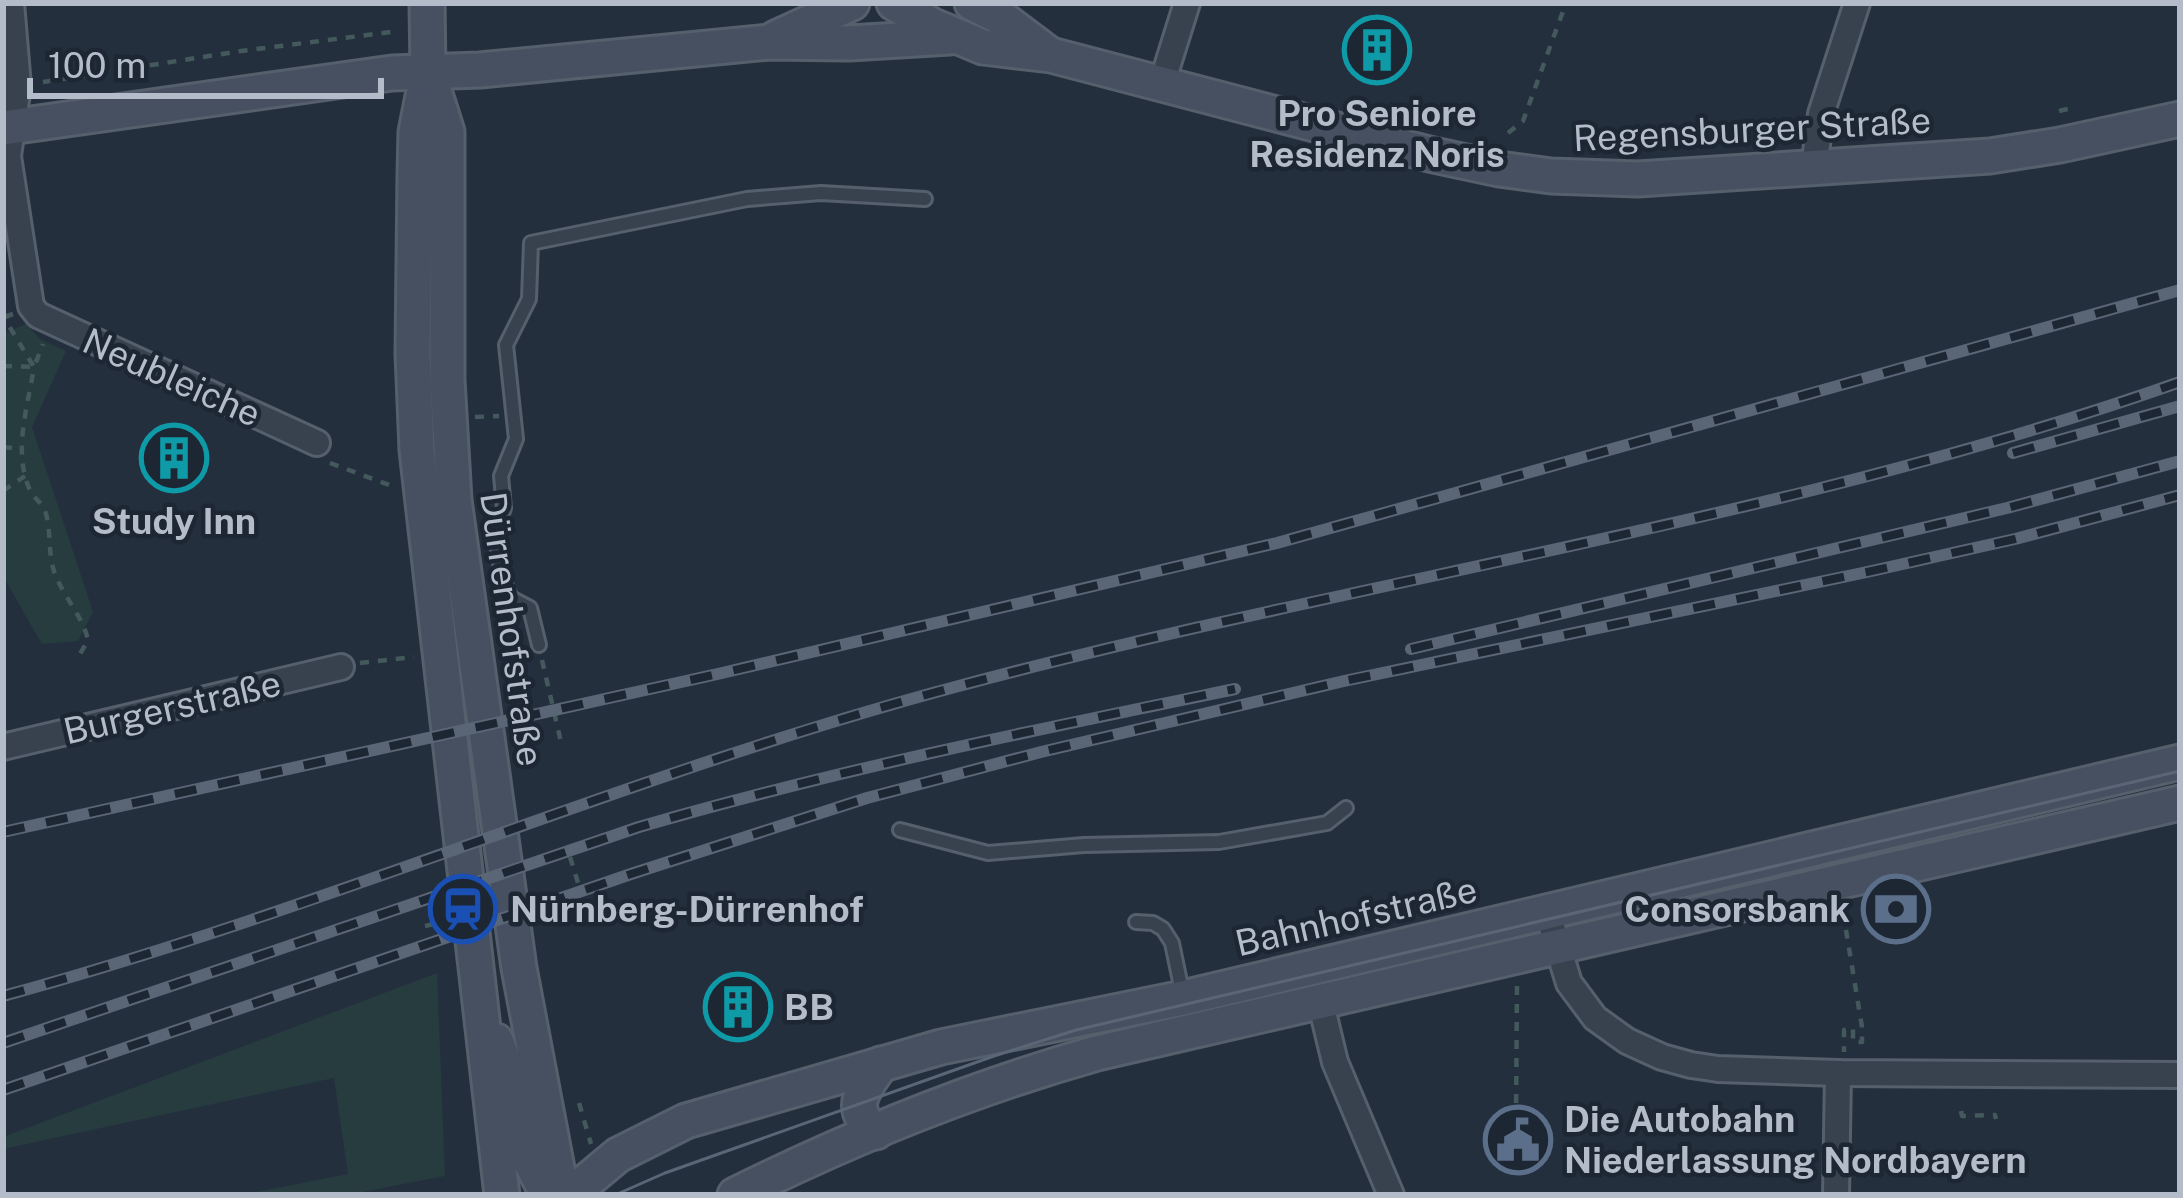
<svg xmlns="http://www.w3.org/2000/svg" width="2183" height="1198" font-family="'Public Sans',sans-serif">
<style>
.green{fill:#263c3f}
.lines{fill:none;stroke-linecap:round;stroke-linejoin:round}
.lane-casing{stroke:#565f6c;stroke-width:18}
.street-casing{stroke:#565f6c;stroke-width:30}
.secondary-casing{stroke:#565f6c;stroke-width:39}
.path{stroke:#44595c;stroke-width:4.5;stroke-dasharray:9 9;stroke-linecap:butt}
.lane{stroke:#38414e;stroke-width:12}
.street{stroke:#38414e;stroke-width:24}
.secondary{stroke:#465061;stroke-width:33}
.tram{stroke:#5a6575;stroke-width:3}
.rail-casing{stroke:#5a6575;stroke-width:12}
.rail{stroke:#1d2633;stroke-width:8;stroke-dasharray:22;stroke-linecap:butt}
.labels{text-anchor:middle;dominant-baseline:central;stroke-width:9;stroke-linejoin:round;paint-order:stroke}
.poi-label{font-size:36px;font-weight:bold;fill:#b4bcc9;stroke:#1d2633;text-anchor:start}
.street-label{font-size:36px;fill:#b4bcc9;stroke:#1d2633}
</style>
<rect width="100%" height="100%" fill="#242f3e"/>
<g class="green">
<path d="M26,324L40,339L66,351L32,427L93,612L78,641L42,644L3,576V334Z"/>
<path d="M437,973L445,1176L347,1195H242L348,1174L334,1078L3,1149V1137Z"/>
</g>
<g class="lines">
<defs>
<g id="lane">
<path d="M539,645L530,608L511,598L503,580L495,533L504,508L501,476L516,439L506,345L529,299L531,243L747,199L821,193L925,199"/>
<path d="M900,830L988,853L1084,845L1219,842L1327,823L1346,808"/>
<path d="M1136,922L1153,923L1163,929L1172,943L1183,996"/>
</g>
<g id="street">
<path d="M11,3L18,86L8,156L31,306L38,315L317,443"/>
<path d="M1162,83L1187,3"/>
<path d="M1814,168L1821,114L1857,3"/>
<path d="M3,747L341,667"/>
<path d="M1547,911L1569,983L1595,1018L1627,1041L1662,1057L1691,1065L1718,1069L1838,1073L2180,1075"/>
<path d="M1320,1000L1335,1062L1391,1195"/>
<path d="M1836,1195L1838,1073"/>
</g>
<g id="secondary">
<path d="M427,3L428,71L416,132L415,174L413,354L417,450L502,1195"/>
<path d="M894,3L933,26L983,47L1051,55L1429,154L1499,169L1551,176L1638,179L1990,156L2060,145L2180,119"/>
<path d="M972,3L1000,17L1049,54"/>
<path d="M776,38L852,3"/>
<path d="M428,72L447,132V380L454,500L519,968L562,1195"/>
<path d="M3,128L392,73L480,70L769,42L849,43L950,37"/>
<path d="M496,1041L513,1084L527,1155L548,1195"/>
<path d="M876,1132C845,1108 864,1089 881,1064"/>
<path d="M570,1195L618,1155L686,1121L941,1047L1183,998L2180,762"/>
<path d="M735,1195C850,1138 973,1088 1097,1053L2180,803"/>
</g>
</defs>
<use href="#lane" class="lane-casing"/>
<use href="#street" class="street-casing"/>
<use href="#secondary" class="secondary-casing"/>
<g class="path">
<path d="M43,82L241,51L399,31"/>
<path d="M2059,111L2068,109"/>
<path d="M1508,133L1523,121L1566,3"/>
<path d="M13,314L7,316L9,326L34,367C28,406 13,450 29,488C34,501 44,501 47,518C51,537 48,555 55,574C64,597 83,617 88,640L80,654"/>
<path d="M3,366L34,367L43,344"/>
<path d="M475,417L499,416"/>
<path d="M3,447L21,449"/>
<path d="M330,463L392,486"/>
<path d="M3,491L25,476"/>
<path d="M542,660L561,742"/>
<path d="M360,663L414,657"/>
<path d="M570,857L579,886"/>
<path d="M1843,912L1862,1027V1042H1853V1028L1844,1030V1052"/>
<path d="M425,926L434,924L439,917"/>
<path d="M579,1103L591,1144"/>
<path d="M1961,1111L1962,1116L1995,1115L1996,1119"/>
<path d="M1516,1121L1517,983"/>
</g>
<use href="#lane" class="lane"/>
<use href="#street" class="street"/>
<use href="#secondary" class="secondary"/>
<path class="tram" d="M615,1195L665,1173L994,1056L1076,1030L2180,771"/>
<defs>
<g id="rail">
<path d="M2013,453L2180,406"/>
<path d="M1411,649L2007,508L2180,461"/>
<path d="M3,832L722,673L1277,543L2180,290"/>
<path d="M3,996C325,909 632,773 955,687C1361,578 1782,522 2180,382"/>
<path d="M3,1043L639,827C835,770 1035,730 1235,689"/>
<path d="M3,1090L631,874L867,798L1041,752L1344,681L1867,572L2015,539L2180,495"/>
</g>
</defs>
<use href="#rail" class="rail-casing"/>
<use href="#rail" class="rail"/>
</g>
<defs>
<symbol id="building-ring" viewBox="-11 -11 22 22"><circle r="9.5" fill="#1d2633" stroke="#0f9aa8" stroke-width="1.5"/><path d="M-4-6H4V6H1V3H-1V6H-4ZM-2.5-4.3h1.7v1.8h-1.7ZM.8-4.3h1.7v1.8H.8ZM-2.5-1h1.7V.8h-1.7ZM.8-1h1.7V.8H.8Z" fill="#0f9aa8"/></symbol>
<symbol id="station-ring" viewBox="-11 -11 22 22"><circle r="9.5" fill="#1d2633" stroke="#1a4fb4" stroke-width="1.5"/><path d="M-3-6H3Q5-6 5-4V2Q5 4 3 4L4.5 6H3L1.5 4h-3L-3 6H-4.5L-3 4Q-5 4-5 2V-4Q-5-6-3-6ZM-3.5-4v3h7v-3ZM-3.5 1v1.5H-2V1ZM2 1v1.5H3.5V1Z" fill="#1a4fb4"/></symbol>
<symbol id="bank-ring" viewBox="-11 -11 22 22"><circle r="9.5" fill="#1d2633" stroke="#5c6f8a" stroke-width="1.5"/><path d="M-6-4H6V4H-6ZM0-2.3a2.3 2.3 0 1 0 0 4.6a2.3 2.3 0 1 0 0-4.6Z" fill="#5c6f8a"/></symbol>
<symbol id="civic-ring" viewBox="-11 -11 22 22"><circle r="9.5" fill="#1d2633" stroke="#5c6f8a" stroke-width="1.5"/><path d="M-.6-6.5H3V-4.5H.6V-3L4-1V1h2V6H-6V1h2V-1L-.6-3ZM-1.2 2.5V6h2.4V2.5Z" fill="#5c6f8a"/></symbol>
</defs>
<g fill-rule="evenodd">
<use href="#building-ring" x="1339" y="12" width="76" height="76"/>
<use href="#building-ring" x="136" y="420" width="76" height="76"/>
<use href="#station-ring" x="425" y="871" width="76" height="76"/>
<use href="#bank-ring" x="1858" y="871" width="76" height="76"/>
<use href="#building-ring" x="700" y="969" width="76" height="76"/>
<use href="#civic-ring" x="1480" y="1102" width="76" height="76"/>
</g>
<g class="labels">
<g class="poi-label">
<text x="1377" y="113" text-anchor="middle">Pro Seniore<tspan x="1377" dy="41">Residenz Noris</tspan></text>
<text x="174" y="521" text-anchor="middle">Study Inn</text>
<text x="510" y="909">Nürnberg-Dürrenhof</text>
<text x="1850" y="909" text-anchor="end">Consorsbank</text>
<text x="784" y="1007">BB</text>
<text x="1564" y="1119">Die Autobahn<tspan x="1564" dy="41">Niederlassung Nordbayern</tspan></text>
</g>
<g class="street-label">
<text transform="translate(1752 129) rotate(-3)">Regensburger Straße</text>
<text transform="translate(172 377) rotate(24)">Neubleiche</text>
<text transform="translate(512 629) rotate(82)">Dürrenhofstraße</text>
<text transform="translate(172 707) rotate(-13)">Burgerstraße</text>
<text transform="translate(1356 916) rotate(-13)">Bahnhofstraße</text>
</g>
</g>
<rect width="2183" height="1198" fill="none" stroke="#b4bcc9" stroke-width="12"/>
<path d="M30 78v18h351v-18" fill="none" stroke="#b4bcc9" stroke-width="6"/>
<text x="48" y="78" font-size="36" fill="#b4bcc9" stroke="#1d2633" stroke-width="9" paint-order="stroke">100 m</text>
</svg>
